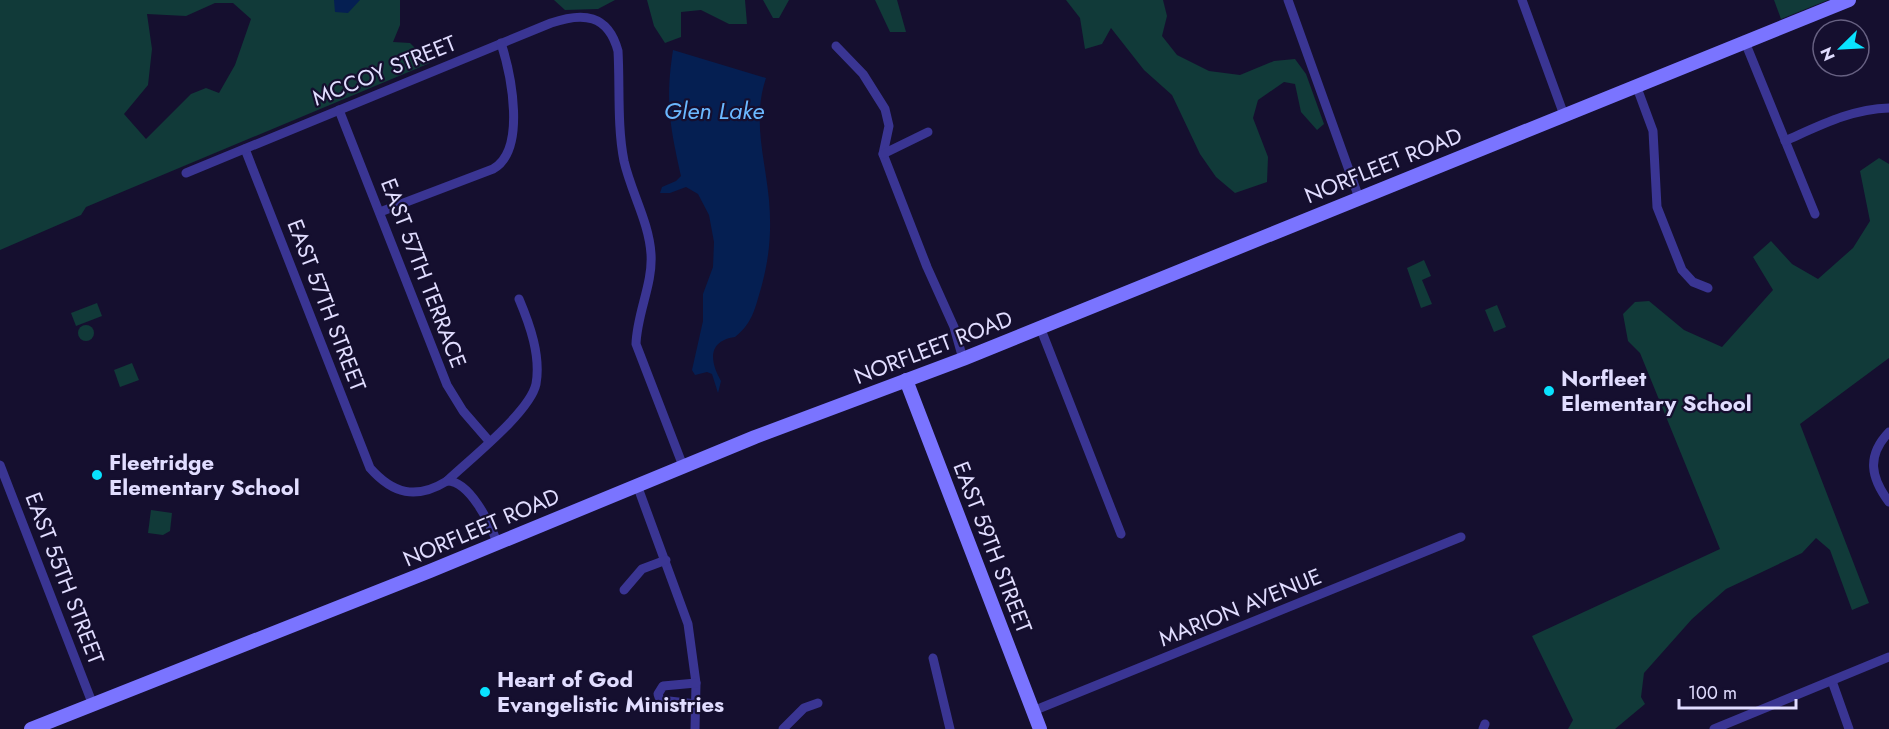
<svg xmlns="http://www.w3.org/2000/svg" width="1889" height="729" font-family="Jost,sans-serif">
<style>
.green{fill:#113a39;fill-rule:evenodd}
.water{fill:#051f52}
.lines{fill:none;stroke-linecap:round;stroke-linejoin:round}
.street{stroke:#3a3593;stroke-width:9}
.secondary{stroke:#7a74ff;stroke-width:14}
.poi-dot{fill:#09e2ff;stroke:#150f2f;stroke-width:2}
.labels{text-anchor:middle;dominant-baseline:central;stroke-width:4.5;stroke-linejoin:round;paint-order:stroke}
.street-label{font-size:22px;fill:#e1ddff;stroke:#150f2f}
.poi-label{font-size:22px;font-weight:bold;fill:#e1ddff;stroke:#150f2f;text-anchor:start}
.water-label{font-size:24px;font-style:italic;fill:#6bb8ff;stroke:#150f2f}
</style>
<rect width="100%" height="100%" fill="#150f2f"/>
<g class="green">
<path d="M0,0H400V25L393,42L410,43L430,63L86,207L81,215L0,250ZM215,3H233L251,19L235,65L219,93L206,88L191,94L146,139L124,114L148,85L152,49L147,14L186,16Z"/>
<path d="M554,0H615L598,9L565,10Z"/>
<path d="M647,0H745L747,24H729L701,10L681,12V37L665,43L654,26Z"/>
<path d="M763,0H789L779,18H773Z"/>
<path d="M875,0H897L906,32H890Z"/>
<path d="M1066,0H1163L1167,16L1162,36L1177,55L1209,71L1240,75L1274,61L1295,59L1306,74L1324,124L1317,130L1301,112L1295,84L1284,82L1258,100L1253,118L1268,157L1267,182L1235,193L1216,177L1200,154L1172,95L1144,70L1111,28L1102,44L1085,49L1080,18Z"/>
<path d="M1774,0H1828L1781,19Z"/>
<path d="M1879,158L1889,164V358L1800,424L1869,603L1852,610L1830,550L1816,538L1802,553L1726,589L1692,619L1644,673L1641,697L1645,704L1615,729H1568L1573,720L1532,636L1720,549L1640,353L1628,341L1623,314L1635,302L1649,301L1684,330L1722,347L1773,290L1753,257L1771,241L1792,264L1818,279L1853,248L1870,221L1860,171Z"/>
<path d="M1424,260L1431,276L1422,280L1432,304L1421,308L1407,268Z"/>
<path d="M97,303L102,316L76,326L71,313Z"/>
<path d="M1497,305L1506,327L1494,332L1485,310Z"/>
<circle cx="86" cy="333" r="8"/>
<path d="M132,363L139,380L120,387L114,370Z"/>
<path d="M151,510L172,513L170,531L163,535L148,533Z"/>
</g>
<g class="water">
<path d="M334,0H360L348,13L335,12Z"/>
<path d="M673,50L766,78C752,119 765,158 769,200C772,234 769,262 759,295C754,313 750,325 735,337C707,341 710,362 721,381L718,393L712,374L707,372L695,375L692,370L703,321V294L713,267L714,242L709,215L698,194L686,187L670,193H660L662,187L676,181L681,176C670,126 665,102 673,50Z"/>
</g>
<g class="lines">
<g class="street">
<path d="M1288,0L1359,198"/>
<path d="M1522,0L1564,115"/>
<path d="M1745,42L1815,214"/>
<path d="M836,46L863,74L885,109L889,126L883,154L927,267L954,327L963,359"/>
<path d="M1636,85L1653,131L1657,207L1682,270L1693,282L1708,288"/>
<path d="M339,110L447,385L463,411L489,441"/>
<path d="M1785,141C1819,126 1851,109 1889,108"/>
<path d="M245,149L370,468C393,494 416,500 447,481C469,460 530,412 536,384C541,356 530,325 519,299"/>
<path d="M883,154L928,132"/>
<path d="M186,173L551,23C583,12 608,14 618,51C620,86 617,126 624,161C631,192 649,222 651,254C653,284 637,313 636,344L683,466"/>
<path d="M380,212L493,169C527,150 511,74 501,43"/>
<path d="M1040,327L1121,534"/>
<path d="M1889,432C1866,456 1871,478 1889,502"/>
<path d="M0,465L93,705"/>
<path d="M447,481C470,481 490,524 497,542"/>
<path d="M637,485L688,624L696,683L695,729"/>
<path d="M624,590L642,569L666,560"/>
<path d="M933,658L950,729"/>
<path d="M1832,681L1849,729"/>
<path d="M696,704L660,700L658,694L663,686L696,683"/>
<path d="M1033,711L1461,537"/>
<path d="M783,729L804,708L818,703"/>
<path d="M1483,729L1485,724"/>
<path d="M1714,729L1889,657"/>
</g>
<g class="secondary">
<path d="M906,380L1040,729"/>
<path d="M31,729L430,571L755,437L963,359L1849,0"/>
</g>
</g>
<g class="poi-dot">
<circle cx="1549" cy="391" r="6"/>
<circle cx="97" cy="475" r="6"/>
<circle cx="485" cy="692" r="6"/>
</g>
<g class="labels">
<g class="street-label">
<text transform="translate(384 70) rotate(-22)">MCCOY STREET</text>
<text transform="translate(1383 165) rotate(-22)">NORFLEET ROAD</text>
<text transform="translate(424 273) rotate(69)">EAST 57TH TERRACE</text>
<text transform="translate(327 305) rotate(69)">EAST 57TH STREET</text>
<text transform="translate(933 347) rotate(-21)">NORFLEET ROAD</text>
<text transform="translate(481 527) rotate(-23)">NORFLEET ROAD</text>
<text transform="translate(993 547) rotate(69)">EAST 59TH STREET</text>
<text transform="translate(65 578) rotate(69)">EAST 55TH STREET</text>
<text transform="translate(1240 607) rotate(-22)">MARION AVENUE</text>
</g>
<g class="poi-label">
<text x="1561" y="378">Norfleet<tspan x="1561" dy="25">Elementary School</tspan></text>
<text x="109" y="462">Fleetridge<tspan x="109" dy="25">Elementary School</tspan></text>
<text x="497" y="679">Heart of God<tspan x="497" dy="25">Evangelistic Ministries</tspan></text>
</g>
<g class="water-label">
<text x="714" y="110">Glen Lake</text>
</g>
</g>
<g transform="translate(1841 48) rotate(246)"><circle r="28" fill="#150f2f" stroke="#676182" stroke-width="1.5"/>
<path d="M0-4.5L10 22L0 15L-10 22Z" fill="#09e2ff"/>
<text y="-9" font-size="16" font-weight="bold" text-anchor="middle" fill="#e1ddff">N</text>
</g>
<path d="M1679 699v9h117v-9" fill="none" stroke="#e1ddff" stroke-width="3"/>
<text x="1688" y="699" font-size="18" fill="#e1ddff" stroke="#150f2f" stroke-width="4.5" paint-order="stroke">100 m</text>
</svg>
